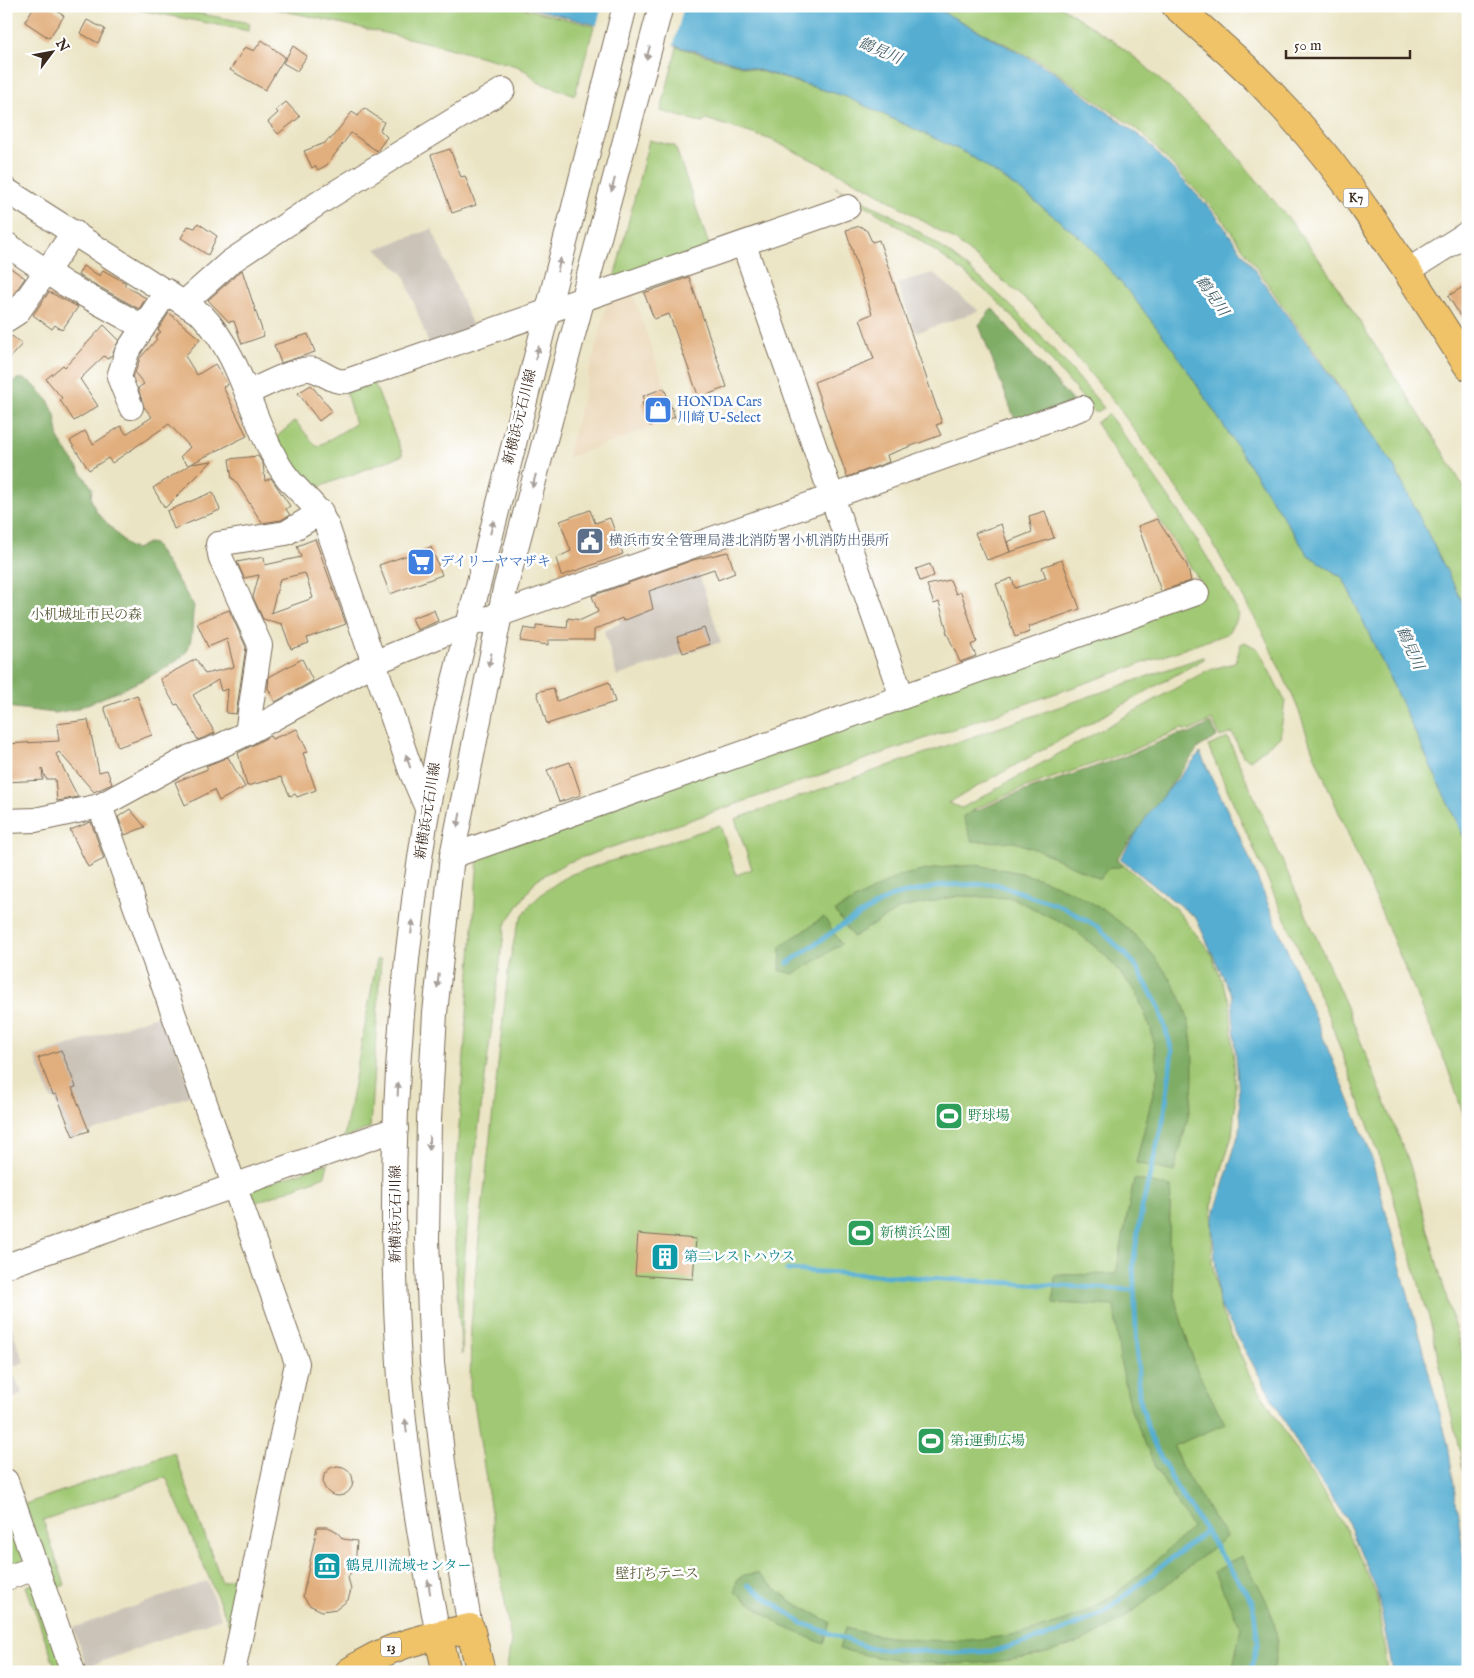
<svg xmlns="http://www.w3.org/2000/svg" width="1474" height="1678" font-family="'IM FELL English','Noto Serif JP',serif">
<style>
.built{fill:#ebd8ba}
.industrial{fill:#cbc3b8}
.green{fill:#a1c975;stroke:#6e7a4a}
.forest{fill:#80ad66;stroke:#5e6c42}
.water{fill:#55aed2;stroke:#486c78}
.pier{fill:#ebe4c4}
.lines{fill:none;stroke-linecap:round;stroke-linejoin:round}
.stream{stroke:#55aed2;stroke-width:5}
.building{fill:#e1ae7d;fill-rule:evenodd}
.minor-casing{stroke:#796b58;stroke-width:26}
.major-casing{stroke:#796b58;stroke-width:30}
.highway-casing{stroke:#796b58;stroke-width:30}
.minor{stroke:#fff;stroke-width:24}
.major{stroke:#f0c369;stroke-width:28}
.highway{stroke:#f0c369;stroke-width:28}
.oneway{fill:#a79f9a}
.labels{text-anchor:middle;dominant-baseline:central;stroke-width:5;stroke-linejoin:round;paint-order:stroke}
.shield{fill:#fff;stroke:#766a62;stroke-width:1}
.shield-label{font-size:12px;font-weight:bold;fill:#3b2a1e}
.shop-label{font-size:14px;fill:#366cbe;stroke:#fff;text-anchor:start}
.street-label{font-size:14px;fill:#3b2a1e;stroke:#fff}
.service-label{font-size:14px;fill:#4e5e75;stroke:#fff;text-anchor:start}
.park-label{font-size:14px;fill:#5a5a38;stroke:#fff}
.leisure-label{font-size:14px;fill:#27864d;stroke:#fff;text-anchor:start}
.culture-label{font-size:14px;fill:#0d838f;stroke:#fff;text-anchor:start}
.water-label{font-size:15px;font-style:italic;fill:#455f66;stroke:#fff}
</style>
<rect width="100%" height="100%" fill="#fff"/>
<filter id="ink" filterUnits="userSpaceOnUse"><feTurbulence type="fractalNoise" baseFrequency=".02" numOctaves="2"/><feDisplacementMap in="SourceGraphic" scale="10" xChannelSelector="R" yChannelSelector="G"/><feConvolveMatrix kernelMatrix="1 2 1 2 8 2 1 2 1" color-interpolation-filters="sRGB"/></filter>
<filter id="wash" filterUnits="userSpaceOnUse"><feTurbulence type="fractalNoise" baseFrequency=".0096" numOctaves="4" result="noise"/><feDisplacementMap in="SourceGraphic" scale="20" xChannelSelector="R" yChannelSelector="G"/><feGaussianBlur stdDeviation="1.12" result="paint"/><feColorMatrix in="noise" values="0 0 0 0 0 0 0 0 0 0 0 0 0 0 0 0 0 1.4 0 .05"/><feComposite in="paint" operator="in"/></filter>
<g filter="url(#wash)">
<rect width="100%" height="100%" fill="#ebe4c4"/>
<path class="built" d="M632,292L676,419L567,458L608,300Z"/>
<g class="industrial">
<path d="M432,229L474,329L429,345L404,275L376,249Z"/>
<path d="M933,273L979,311L916,333L897,283Z"/>
<path d="M693,556L721,642L617,676L604,631L620,623L608,587Z"/>
<path d="M165,1013L192,1095L69,1140L55,1099H51L35,1057Z"/>
<path d="M6,1312L24,1362L10,1368L23,1394L6,1401Z"/>
<path d="M207,1581L221,1618L87,1667L73,1628Z"/>
</g>
<g class="green">
<path d="M119,6H158L250,23L249,31Z"/>
<path d="M262,6H514L594,26L575,95L537,82L529,73L517,66L430,43Z"/>
<path d="M931,6H1060L1112,40L1142,63L1220,136L1290,220L1324,266L1433,436L1468,494V613L1391,461L1221,217L1143,134L1046,65Z"/>
<path d="M677,47L844,96L968,154L1027,195L1086,242L1133,297L1174,350L1308,555L1343,578L1468,846V1128L1447,1066L1313,752L1296,703L1264,635L1201,522L1115,403L1034,307L956,241L871,189L772,140L706,119L703,123L661,111Z"/>
<path d="M649,140L675,146L710,248L614,279Z"/>
<path d="M835,187C860,200 886,211 910,226C986,274 1047,339 1104,408L1095,413C1055,366 1017,315 968,276C926,242 881,215 835,187Z"/>
<path d="M374,383L403,455L316,488L297,476L274,439L295,421L317,447L355,424L346,392Z"/>
<path d="M1108,414C1158,480 1201,540 1239,615L1227,634L566,863L536,880L505,925L469,1200L463,1280L462,1355L456,1280L454,1198L478,857L1203,586L1096,423Z"/>
<path d="M1245,642L1258,649L1285,701L1280,737L1250,760L1243,756L1232,733L1220,737L1212,720L1190,731L1181,729L1125,753L1026,787L972,810L1102,847L1176,909L1211,953L1230,1002L1235,1080V1108L1232,1135L1212,1203V1262L1221,1311L1249,1374L1352,1539L1376,1594L1388,1672H508L507,1666L511,1642L474,1402L470,1394L471,1326L477,1256L509,964C513,950 514,933 520,921C530,900 552,885 572,874L720,825L736,875L752,869L735,819L1203,657L1204,659L948,803L962,808L1208,670L1235,663L1241,644Z"/>
<path d="M1228,738L1347,1007L1409,1162L1468,1375V1496L1460,1453L1430,1321L1386,1174L1328,1015L1208,746Z"/>
<path d="M377,959L381,960L370,1128L344,1138Z"/>
<path d="M328,1163L325,1176L252,1204L247,1190Z"/>
<path d="M174,1452L222,1582L242,1574L231,1629L166,1477L43,1520L65,1585L54,1589L25,1504Z"/>
<path d="M6,1505L28,1563L10,1567L6,1556Z"/>
<path d="M35,1583L65,1672H57L26,1586Z"/>
</g>
<g class="forest">
<path d="M992,308L1073,402L1016,422L979,325Z"/>
<path d="M20,378L31,382L48,400L55,415L59,440L92,488L91,499L96,511L129,547L136,549L148,543L154,544L194,606C191,620 194,636 188,649C180,668 98,699 76,709L55,713L6,707V385Z"/>
<path d="M1211,723L1217,737L1199,747L1116,860L1123,866L1107,869L1100,879L1045,853L1015,842L972,841L963,816L1016,794L1123,757L1179,734H1190Z"/>
<path d="M975,865C989,868 1005,869 1020,873C1087,890 1149,933 1180,997C1191,1019 1193,1047 1193,1071C1194,1104 1182,1140 1174,1172L1136,1163L1158,1073L1151,1029L1136,992L1105,955L1071,927L1012,898L959,896L901,908L853,937L835,911L898,876L937,868Z"/>
<path d="M824,917L841,944L795,974L780,971L781,946Z"/>
<path d="M1134,1179L1171,1187L1169,1241L1176,1303L1196,1368L1225,1424L1174,1446L1182,1468L1226,1537C1191,1564 1158,1594 1122,1619C1058,1664 970,1669 895,1660C876,1658 858,1653 839,1649L845,1628C920,1648 1021,1646 1091,1609C1128,1589 1160,1556 1192,1528L1155,1467L1131,1410L1120,1360L1114,1306L1053,1303L1055,1275L1116,1274Z"/>
<path d="M1241,1556C1261,1589 1289,1631 1272,1672H1232L1241,1627L1214,1572Z"/>
<path d="M757,1573L791,1601L830,1622L824,1644L782,1626L735,1592L737,1580L744,1575Z"/>
</g>
<g class="water">
<path d="M524,6H932L1051,70L1145,140L1214,213L1391,461L1468,613V846L1343,578L1308,555L1174,350L1133,297L1086,242L1027,195L968,154L844,96L699,52Z"/>
<path d="M1200,753L1243,843L1369,1149L1448,1444L1468,1586V1672H1393L1377,1591L1347,1520L1310,1466L1219,1304L1212,1222L1241,1126L1232,996L1196,918L1120,859L1151,810Z"/>
</g>
<path class="pier" d="M602,6H684L673,48L596,28Z"/>
<g class="lines">
<g class="stream">
<path d="M788,963L844,924L892,896L945,885L996,884L1063,907L1099,928L1134,963L1159,1007L1172,1051L1165,1112L1142,1208L1133,1263L1139,1396L1150,1436L1175,1485L1253,1603L1258,1642L1250,1672"/>
<path d="M787,1270L1134,1290"/>
<path d="M748,1585L802,1623L869,1648L953,1653L995,1651L1054,1634L1103,1613L1205,1532"/>
</g>
</g>
<g id="blocks">
<g class="building">
<path d="M34,6H50L64,16L49,38L25,22Z"/>
<path d="M87,20L105,29L98,43L80,33Z"/>
<path d="M262,40L285,57L265,90L230,70L245,47L254,51Z"/>
<path d="M293,46L307,56L297,71L283,63Z"/>
<path d="M286,102L300,117L278,134L268,122L278,113L276,110Z"/>
<path d="M364,108L384,122L380,130L387,137L377,151L351,133L327,165L318,170L315,166L312,168L304,151L325,143L329,138L330,140L352,112L358,116Z"/>
<path d="M450,149L461,177L465,176L476,205L452,213L431,155Z"/>
<path d="M198,223L217,236L208,255L181,238L188,226L195,228Z"/>
<path d="M860,226L867,231L872,242L879,240L942,423L936,425L941,435L887,455L889,462L847,477L814,382L874,359L860,319L872,314L846,230Z"/>
<path d="M6,265L25,278L10,299L6,296Z"/>
<path d="M83,266L100,276L103,270L126,283L124,285L146,298L139,309L78,275Z"/>
<path d="M242,270L264,336L242,344L234,321L229,322L208,300Z"/>
<path d="M689,277L727,387L699,398L669,314L654,319L644,293Z"/>
<path d="M1468,284V328L1448,296Z"/>
<path d="M49,292L78,307L62,330L55,325L52,329L33,315Z"/>
<path d="M169,313L200,339L185,356L197,375L215,364L228,385L223,387L247,436L188,465L180,457L190,447L169,424L112,463L108,458L89,470L70,441L85,431L93,444L121,426L126,434L152,417L144,407L138,388L144,384L135,373L140,358L157,339L155,337L161,332L158,330Z"/>
<path d="M104,325L119,340L112,355L107,359L104,356L80,379L98,406L74,421L60,400L62,398L46,379L63,365L65,367Z"/>
<path d="M308,334L315,352L281,363L274,345Z"/>
<path d="M12,336L22,344L6,362V343Z"/>
<path d="M311,385L332,411L319,421L298,393Z"/>
<path d="M664,388L675,417L650,426L642,403L645,401L643,396Z"/>
<path d="M258,456L263,464L265,481L271,478L290,506L286,509L290,515L281,520L262,523L234,479H232L229,459Z"/>
<path d="M212,461L165,508L153,488L191,464Z"/>
<path d="M213,492L220,510L174,529L167,511Z"/>
<path d="M590,510L595,523L610,518L623,554L561,576L556,558L571,551L560,521Z"/>
<path d="M1045,511L1054,538L1010,552L1007,542L1032,532L1029,516Z"/>
<path d="M1157,519L1187,565L1191,581L1161,591L1138,526Z"/>
<path d="M1001,524L1010,552L987,560L975,533Z"/>
<path d="M315,539L346,624L307,638L309,643L291,649L282,624L263,619L253,597L259,575L244,578L237,562L264,557L265,565L301,557L297,546ZM305,573L313,598L271,613L280,579Z"/>
<path d="M431,547L442,575L390,594L379,565Z"/>
<path d="M728,552L735,573L718,580L714,569L649,591L653,609L623,621L622,618L594,630V640H548V645L520,641L524,628L536,630V625L567,628L568,618L581,620L598,612L592,596L693,560Z"/>
<path d="M1062,560L1080,609L1028,627L1030,632L1015,637L996,584L1012,578L1015,588L1046,578L1042,567Z"/>
<path d="M930,564L934,576L920,581L916,569Z"/>
<path d="M950,580L956,594L961,592L977,642L971,645L976,656L960,662L946,631L947,630L939,602L934,604L927,585Z"/>
<path d="M229,610L246,647L236,714L226,713L228,689L221,691L218,680L193,695L215,733L198,740L178,704L175,705L160,679L196,659L205,674L234,667L227,639L208,647L197,623Z"/>
<path d="M434,610L438,621L417,630L412,618Z"/>
<path d="M704,628L710,644L683,653L677,637Z"/>
<path d="M302,659L313,681L275,702L268,688L269,677Z"/>
<path d="M609,682L615,702L547,724L537,692L553,688L557,701Z"/>
<path d="M137,695L152,735L118,747L104,707Z"/>
<path d="M88,720L99,772L107,770L112,784L94,792L59,752L56,754L78,797L57,801L55,779H46L42,769L43,780L6,782V744L59,741L57,724Z"/>
<path d="M297,729L308,752L303,753L316,790L297,797L295,794L290,796L281,777L247,786L238,753L270,736L272,739Z"/>
<path d="M228,757L245,787L219,801L214,790L185,805L175,782L208,769L206,766Z"/>
<path d="M570,762L581,795L559,802L547,770Z"/>
<path d="M130,809L145,827L125,835L118,817Z"/>
<path d="M91,822L104,859L88,867L70,830Z"/>
<path d="M61,1050L76,1087L72,1088L89,1131L73,1136L56,1094L53,1095L38,1058Z"/>
<path d="M638,1234L696,1239L693,1279L635,1275Z"/>
<circle cx="338" cy="1481" r="15"/>
<path d="M317,1527H328L336,1531L343,1539L357,1541L355,1566L348,1577L351,1590L348,1600L337,1609L322,1611L309,1605L303,1596Z"/>
</g>
</g>
</g>
<g filter="url(#ink)">
<use href="#blocks" fill-opacity="0" stroke="#796b58" stroke-width="1"/>
<g class="lines">
<defs>
<g id="minor">
<path d="M6,190L202,315C243,358 250,418 280,467C293,490 315,500 327,526L411,771L426,806"/>
<path d="M6,244L65,284L143,327"/>
<path d="M744,245L902,697"/>
<path d="M1420,263L1468,233"/>
<path d="M184,303L230,262L322,201L503,90"/>
<path d="M6,320L17,313L74,232"/>
<path d="M247,393C261,387 301,365 314,370C327,374 333,383 347,381L848,207"/>
<path d="M131,407L119,377L127,352L167,291"/>
<path d="M247,733L260,645L221,559L218,544L286,533L321,512"/>
<path d="M100,806L297,1363L233,1672"/>
<path d="M6,821L35,820L100,806L190,757L218,747L243,735L376,662L444,634L1082,408"/>
<path d="M452,856L1197,593"/>
<path d="M6,1266L396,1129"/>
<path d="M6,1481L73,1672"/>
<path d="M6,1578L36,1568"/>
<path d="M470,1628L443,1462L432,1363L427,1239L429,1120L435,1013L452,856L505,589L661,6"/>
<path d="M438,1635C421,1546 405,1454 399,1363C385,1148 401,928 445,716L625,6"/>
</g>
<g id="major">
<path d="M438,1635L447,1672"/>
<path d="M349,1672C388,1645 425,1638 470,1628L481,1672"/>
</g>
<path id="highway" d="M1176,6C1210,36 1245,65 1276,99C1351,178 1409,274 1468,366"/>
</defs>
<use href="#minor" class="minor-casing"/>
<use href="#major" class="major-casing"/>
<use href="#highway" class="highway-casing"/>
<use href="#minor" class="minor"/>
<use href="#major" class="major"/>
<use href="#highway" class="highway"/>
</g>
<defs><path id="oneway-solid" d="M-6-.8H1V-3.2L6.5 0L1 3.2V.8H-6Z" transform="scale(1.25)"/></defs>
<g class="oneway">
<use href="#oneway-solid" transform="translate(648 53) rotate(105)"/>
<use href="#oneway-solid" transform="translate(613 185) rotate(105)"/>
<use href="#oneway-solid" transform="translate(559 265) rotate(-76)"/>
<use href="#oneway-solid" transform="translate(537 353) rotate(-76)"/>
<use href="#oneway-solid" transform="translate(534 481) rotate(105)"/>
<use href="#oneway-solid" transform="translate(492 527) rotate(-76)"/>
<use href="#oneway-solid" transform="translate(490 660) rotate(102)"/>
<use href="#oneway-solid" transform="translate(408 761) rotate(-108)"/>
<use href="#oneway-solid" transform="translate(459 820) rotate(101)"/>
<use href="#oneway-solid" transform="translate(412 927) rotate(-83)"/>
<use href="#oneway-solid" transform="translate(438 981) rotate(96)"/>
<use href="#oneway-solid" transform="translate(398 1089) rotate(-87)"/>
<use href="#oneway-solid" transform="translate(429 1143) rotate(91)"/>
<use href="#oneway-solid" transform="translate(406 1426) rotate(-96)"/>
<use href="#oneway-solid" transform="translate(429 1587) rotate(-99)"/>
</g>
</g>
<defs>
<symbol id="shop-square" viewBox="-11 -11 22 22"><rect x="-9" y="-9" width="18" height="18" rx="4" fill="#3f7fe0" stroke="#fff"/><path d="M-5-2.5h2.3a2.7 3.5 0 0 1 5.4 0H5L5.5 6h-11ZM-1.5-2.5h3a1.5 2.3 0 0 0-3 0Z" fill="#fff"/></symbol>
<symbol id="civic-square" viewBox="-11 -11 22 22"><rect x="-9" y="-9" width="18" height="18" rx="4" fill="#5c6f8a" stroke="#fff"/><path d="M-.6-6.5H3V-4.5H.6V-3L4-1V1h2V6H-6V1h2V-1L-.6-3ZM-1.2 2.5V6h2.4V2.5Z" fill="#fff"/></symbol>
<symbol id="supermarket-square" viewBox="-11 -11 22 22"><rect x="-9" y="-9" width="18" height="18" rx="4" fill="#3f7fe0" stroke="#fff"/><path d="M-6-5.5h2.5l.6 2H6L4.5 2H-2.5L-4.4-4H-6ZM-1.5 3.2a1.3 1.3 0 1 0 .1 0ZM3 3.2a1.3 1.3 0 1 0 .1 0Z" fill="#fff"/></symbol>
<symbol id="stadium-square" viewBox="-11 -11 22 22"><rect x="-9" y="-9" width="18" height="18" rx="4" fill="#2e9e5b" stroke="#fff"/><path d="M0-5a6.5 5 0 1 0 0 10a6.5 5 0 1 0 0-10ZM-3.5-1.8h7v3.6h-7Z" fill="#fff"/></symbol>
<symbol id="building-square" viewBox="-11 -11 22 22"><rect x="-9" y="-9" width="18" height="18" rx="4" fill="#0f9aa8" stroke="#fff"/><path d="M-4-6H4V6H1V3H-1V6H-4ZM-2.5-4.3h1.7v1.8h-1.7ZM.8-4.3h1.7v1.8H.8ZM-2.5-1h1.7V.8h-1.7ZM.8-1h1.7V.8H.8Z" fill="#fff"/></symbol>
<symbol id="museum-square" viewBox="-11 -11 22 22"><rect x="-9" y="-9" width="18" height="18" rx="4" fill="#0f9aa8" stroke="#fff"/><path d="M0-6L6-3V-2H-6V-3ZM-5-1h2V3h-2ZM-1-1h2V3h-2ZM3-1h2V3H3ZM-6 4H6V6H-6Z" fill="#fff"/></symbol>
</defs>
<g fill-rule="evenodd">
<use href="#shop-square" x="642" y="394" width="32" height="32"/>
<use href="#civic-square" x="574" y="525" width="32" height="32"/>
<use href="#supermarket-square" x="405" y="546" width="32" height="32"/>
<use href="#stadium-square" x="933" y="1100" width="32" height="32"/>
<use href="#stadium-square" x="845" y="1217" width="32" height="32"/>
<use href="#building-square" x="649" y="1241" width="32" height="32"/>
<use href="#stadium-square" x="915" y="1425" width="32" height="32"/>
<use href="#museum-square" x="311" y="1550" width="32" height="32"/>
</g>
<g class="labels">
<g class="shield">
<rect x="1343.5" y="188.5" width="25" height="19" rx="4"/>
<rect x="381" y="1637.5" width="20" height="19" rx="4"/>
</g>
<g class="shield-label">
<text x="1356" y="198">K7</text>
<text x="391" y="1647">13</text>
</g>
<g class="shop-label">
<text x="677" y="402">HONDA Cars<tspan x="677" dy="16">川崎 U-Select</tspan></text>
<text x="440" y="562">デイリーヤマザキ</text>
</g>
<g class="street-label">
<text transform="translate(520 417) rotate(-76)">新横浜元石川線</text>
<text transform="translate(428 811) rotate(-81)">新横浜元石川線</text>
<text transform="translate(396 1214) rotate(-90)">新横浜元石川線</text>
</g>
<g class="service-label">
<text x="609" y="541">横浜市安全管理局港北消防署小机消防出張所</text>
</g>
<g class="park-label">
<text x="86" y="615">小机城址市民の森</text>
<text x="657" y="1574">壁打ちテニス</text>
</g>
<g class="leisure-label">
<text x="968" y="1116">野球場</text>
<text x="880" y="1233">新横浜公園</text>
<text x="950" y="1441">第1運動広場</text>
</g>
<g class="culture-label">
<text x="684" y="1257">第二レストハウス</text>
<text x="346" y="1566">鶴見川流域センター</text>
</g>
<g class="water-label">
<text transform="translate(880 51) rotate(23)">鶴見川</text>
<text transform="translate(1212 296) rotate(55)">鶴見川</text>
<text transform="translate(1410 648) rotate(66)">鶴見川</text>
</g>
</g>
<rect width="1474" height="1678" fill="none" stroke="#fff" stroke-width="25"/>
<g transform="translate(52 52) rotate(58)" stroke="#ffffff" stroke-width="4" paint-order="stroke">
<path d="M0-4L9 19L0 12L-9 19Z" fill="#3b2a1e"/>
<text y="-8" font-size="14" font-weight="bold" text-anchor="middle" fill="#3b2a1e">N</text>
</g>
<path d="M1286 50v8h124v-8" fill="none" stroke="#3b2a1e" stroke-width="2.5"/>
<text x="1294" y="50" font-size="15" fill="#3b2a1e" stroke="#ffffff" stroke-width="4" paint-order="stroke">50 m</text>
</svg>
